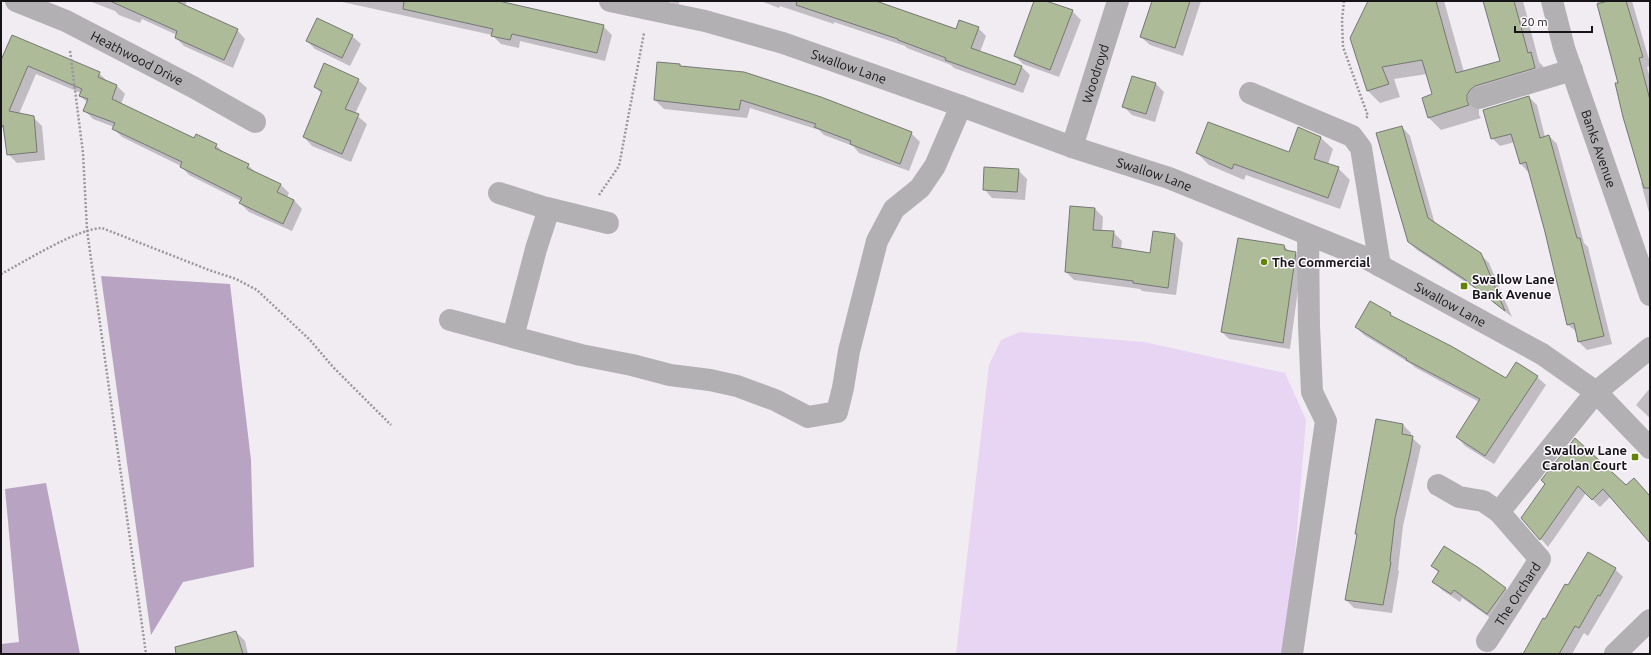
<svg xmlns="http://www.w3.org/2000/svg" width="1651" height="655" font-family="Ubuntu,sans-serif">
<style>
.green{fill:#e8d4f3}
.forest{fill:#b8a4c2}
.shadow{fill:#0003}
.building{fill:#adbb99;stroke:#757872}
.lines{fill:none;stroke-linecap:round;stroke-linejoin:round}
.path{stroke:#9a969b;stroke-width:2.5;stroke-dasharray:2 2;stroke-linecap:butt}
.minor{stroke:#b2b0b3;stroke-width:22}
.poi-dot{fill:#628400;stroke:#fdf9ff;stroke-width:1.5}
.labels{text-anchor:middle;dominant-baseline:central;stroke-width:3;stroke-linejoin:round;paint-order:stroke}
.street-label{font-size:13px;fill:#161416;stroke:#fdf9ff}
.poi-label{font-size:13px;font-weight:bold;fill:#161416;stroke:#fdf9ff;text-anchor:start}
</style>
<rect width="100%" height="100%" fill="#f0ecf2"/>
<path class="green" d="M1020,332L1144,342L1285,373L1306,420L1293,578L1282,654H956L989,365L1001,340Z"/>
<g class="forest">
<path d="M101,276L230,284L251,460L254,567L183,582L151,635Z"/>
<path d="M46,483L80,654H1V644L19,642L5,489Z"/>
</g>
<g class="shadow">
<path d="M89,1H187L185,6L237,30L245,39L233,68L184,46L176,38L177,35L142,19L140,23L119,15L115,11Z"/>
<path d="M338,1H495L603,26L612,35L605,61L520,41L519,48L501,44L492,35Z"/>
<path d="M666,1H679V4Z"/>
<path d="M761,1H873L957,30L978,28L986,36L980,52L1022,67L1030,75L1023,93L954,68L951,65L907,48L905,46L834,22V24L780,6L779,8Z"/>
<path d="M1035,1H1043L1072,11L1081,20L1059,77L1023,64L1015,56Z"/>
<path d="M1153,1H1201L1183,56L1150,45L1141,37Z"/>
<path d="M1369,1H1444L1464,72L1501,62L1484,1H1523L1539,62L1543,66L1547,80L1479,108V115L1481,118L1441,130L1428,117L1433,95L1427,74L1394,79L1400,97L1380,103L1367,90L1351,40Z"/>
<path d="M1597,1H1632L1650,63V66L1647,67L1650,78V216L1641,183L1644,182Z"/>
<path d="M352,36L361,44L350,66L315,49L307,41Z"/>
<path d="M1,62L99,73L108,82L117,86L125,94L121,104L194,139L216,145L225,154L248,165L256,173L281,185L289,193L287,197L294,200L302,209L292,231L249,212L240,203L241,201L189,175L181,166L122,137L113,128L114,127L93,119L85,111L88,103L80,96L81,93L36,74L19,114L33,117L42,126L45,160L17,163L8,154L1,100Z"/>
<path d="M679,65L682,68L911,133L920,142L909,171L859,153L853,146L824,135L819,130L750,108L747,118L664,109L655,100Z"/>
<path d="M358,80L367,88L355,114L367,124L351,162L312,146L304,137L322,94L315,87Z"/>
<path d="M1156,84L1164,92L1155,122L1132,115L1123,106Z"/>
<path d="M1529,97L1537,105L1545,137L1549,136L1557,144L1584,243L1588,247L1612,344L1587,350L1579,342L1577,332L1568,325L1546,232L1530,171L1528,172L1521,164L1515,142L1500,146L1492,138Z"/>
<path d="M1402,127L1410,136L1435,224L1480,254L1489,263L1512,317L1473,287L1417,250L1408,241Z"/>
<path d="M1321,138L1333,149L1328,164L1338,168L1350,180L1340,209L1246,175L1244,180L1209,165L1197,153H1290Z"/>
<path d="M1018,170L1027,179L1025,200L992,198L984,189Z"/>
<path d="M1095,209L1103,217L1102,232H1113L1122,241L1121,249L1150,254L1175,235L1183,243L1176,295L1142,291L1140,289L1074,280L1066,272Z"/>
<path d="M1284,246L1289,251L1295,253L1302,260L1290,349L1229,339L1222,332Z"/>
<path d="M1390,314L1394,318L1506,379L1537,377L1546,385L1494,464L1465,446L1457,437L1479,402L1416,368L1411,364L1364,335L1356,327Z"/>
<path d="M1650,388V418L1636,405Z"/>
<path d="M1403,425L1411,433V437L1421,446L1403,526L1398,570L1399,571L1392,613L1354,608L1346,600L1358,535L1356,533Z"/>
<path d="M1634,479L1650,496V541L1611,496L1600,507L1586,493L1548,547L1523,518L1547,485L1626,486Z"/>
<path d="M1432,566L1479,569L1506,589L1514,597L1496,622L1462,598L1460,602L1442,590L1434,582L1439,573Z"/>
<path d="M1615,569L1623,577L1588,636L1584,633L1572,654H1520L1521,652L1524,654L1568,587Z"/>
<path d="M236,632L245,641L248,654H185Z"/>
</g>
<g class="building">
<path d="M110,1H176L238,29L224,60L175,38L177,31Z"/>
<path d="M404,1H499L604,25L597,53L512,34L510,40L491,36L493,29L403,9Z"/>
<path d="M797,1H876L956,29L959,20L979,27L971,48L1022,66L1015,85L945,60L946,58L898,40V39L796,5Z"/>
<path d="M1034,1H1046L1073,10L1050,70L1014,56Z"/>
<path d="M1152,1H1190L1175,48L1140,37Z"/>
<path d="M1368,1H1436L1456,73L1500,61L1483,1H1514L1528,53L1531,52L1535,68L1475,86L1470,90L1467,95V101L1469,105L1428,118L1422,98L1432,94L1422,60L1382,67L1389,84L1367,91L1350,38Z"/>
<path d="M1608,1H1626L1643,57L1639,58L1650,100V188H1644L1623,117L1615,83H1618L1597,4Z"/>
<path d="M317,18L353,35L342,58L306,41Z"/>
<path d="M12,35L100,72L98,77L117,85L112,99L194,138L196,134L217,144L215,148L249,164L247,168L281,184L277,192L294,200L283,224L239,203L242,198L180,167L182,162L112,129L115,123L83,111L88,99L79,96L82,89L28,66L9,111L34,116L37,152L7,155L3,125L1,129V60Z"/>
<path d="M657,62L680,64V66L744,72L821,97L912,132L900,164L850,144L851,141L814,127L816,124L741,100L739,110L654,100Z"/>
<path d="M324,63L359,79L345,109L359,114L342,154L303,137L322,91L314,87Z"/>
<path d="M1132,76L1156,83L1146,114L1122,107Z"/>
<path d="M1529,96L1540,138L1549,135L1577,238H1580L1604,336L1578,342L1574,323L1567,325L1545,232L1526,162L1520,164L1511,134L1491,139L1483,110Z"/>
<path d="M1208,122L1289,152L1298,127L1321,137L1314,159L1339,167L1328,198L1234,164L1232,169L1196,153Z"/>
<path d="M1402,126L1428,218L1481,253L1505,311L1464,279L1408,242L1376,133Z"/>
<path d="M984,167L1019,169L1017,192L983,190Z"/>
<path d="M1070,206L1095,208L1093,230L1114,231L1112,247L1150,253L1153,231L1175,234L1168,288L1133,283V281L1065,272Z"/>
<path d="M1238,238L1284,245L1285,250L1296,252L1283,343L1221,332Z"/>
<path d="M1370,301L1391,313L1390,315L1451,346L1506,378L1516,362L1538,376L1485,456L1456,437L1480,399L1406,360L1407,359L1355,327Z"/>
<path d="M1376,419L1403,424L1402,434L1413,436L1410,454L1395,518L1390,561L1391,562L1383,605L1345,600L1357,534H1355Z"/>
<path d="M1575,438L1626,485L1634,478L1650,496V543L1603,489L1592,500L1578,486L1540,540L1521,518L1545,484L1541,480Z"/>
<path d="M1444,546L1479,568L1506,588L1487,614L1454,590L1451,594L1432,582L1439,571L1431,566Z"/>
<path d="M1588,552L1616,568L1600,596L1598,595L1579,628L1575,626L1559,654H1523L1543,618L1545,619L1565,584L1568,585Z"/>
<path d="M236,631L243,654H176L175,647Z"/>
</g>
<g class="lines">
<g class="path">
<path d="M1344,1L1342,20L1343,47L1368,116L1366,118"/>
<path d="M70,51L83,153L87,230L146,654"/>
<path d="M599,195L619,166L644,33"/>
<path d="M1,274C26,261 76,229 102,228L209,270L236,279L257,290L310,340L333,367L391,425"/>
</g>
<g class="minor">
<path id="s1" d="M16,1L66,21L193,87L255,122"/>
<path id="s2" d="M610,1L705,21L783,43L961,106L1072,147L1169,178L1364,257L1542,354L1596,392L1650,448"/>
<path id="s3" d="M1552,1L1564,48L1650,295"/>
<path d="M1250,93L1352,136L1361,148L1380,266"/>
<path d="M1479,98L1572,70"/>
<path id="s4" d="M1072,147L1118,1"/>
<path d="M499,193L549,209L536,249L513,337L581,355L632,365L670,375L710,380L737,386L775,400L808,417L837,412L843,388L849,351L877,241L894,209L920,188L935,166L961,106"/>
<path d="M547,208L608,223"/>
<path d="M450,320L513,337"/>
<path d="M1438,485L1459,497L1483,501L1499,512L1596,392L1650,348"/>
<path id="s5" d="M1487,641L1540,559L1499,512"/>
<path d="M1292,654L1326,421L1312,392L1309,326L1308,235"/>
<path d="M1615,654L1650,620"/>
</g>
</g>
<g class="poi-dot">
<circle cx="1264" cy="262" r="4"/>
<rect x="1460" y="282" width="8" height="8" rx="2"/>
<rect x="1631" y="453" width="8" height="8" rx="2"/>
</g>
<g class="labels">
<g class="street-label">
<text stroke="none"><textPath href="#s1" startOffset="134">Heathwood Drive</textPath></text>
<text stroke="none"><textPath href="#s2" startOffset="248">Swallow Lane</textPath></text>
<text stroke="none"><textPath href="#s4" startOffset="77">Woodroyd</textPath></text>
<text stroke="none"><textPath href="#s3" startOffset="155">Banks Avenue</textPath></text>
<text stroke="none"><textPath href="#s2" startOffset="572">Swallow Lane</textPath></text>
<text stroke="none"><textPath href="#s2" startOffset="896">Swallow Lane</textPath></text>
<text stroke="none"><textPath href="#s5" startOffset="56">The Orchard</textPath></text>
</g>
<g class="poi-label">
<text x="1272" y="262">The Commercial</text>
<text x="1472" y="279">Swallow Lane<tspan x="1472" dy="15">Bank Avenue</tspan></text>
<text x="1627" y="450" text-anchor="end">Swallow Lane<tspan x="1627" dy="15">Carolan Court</tspan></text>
</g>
</g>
<rect width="1651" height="655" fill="none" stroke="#161416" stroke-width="4"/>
<path d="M1515 26v6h77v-6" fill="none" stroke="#161416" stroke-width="2"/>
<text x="1521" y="26" font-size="12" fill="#161416" stroke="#fdf9ff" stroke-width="3" paint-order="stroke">20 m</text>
</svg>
